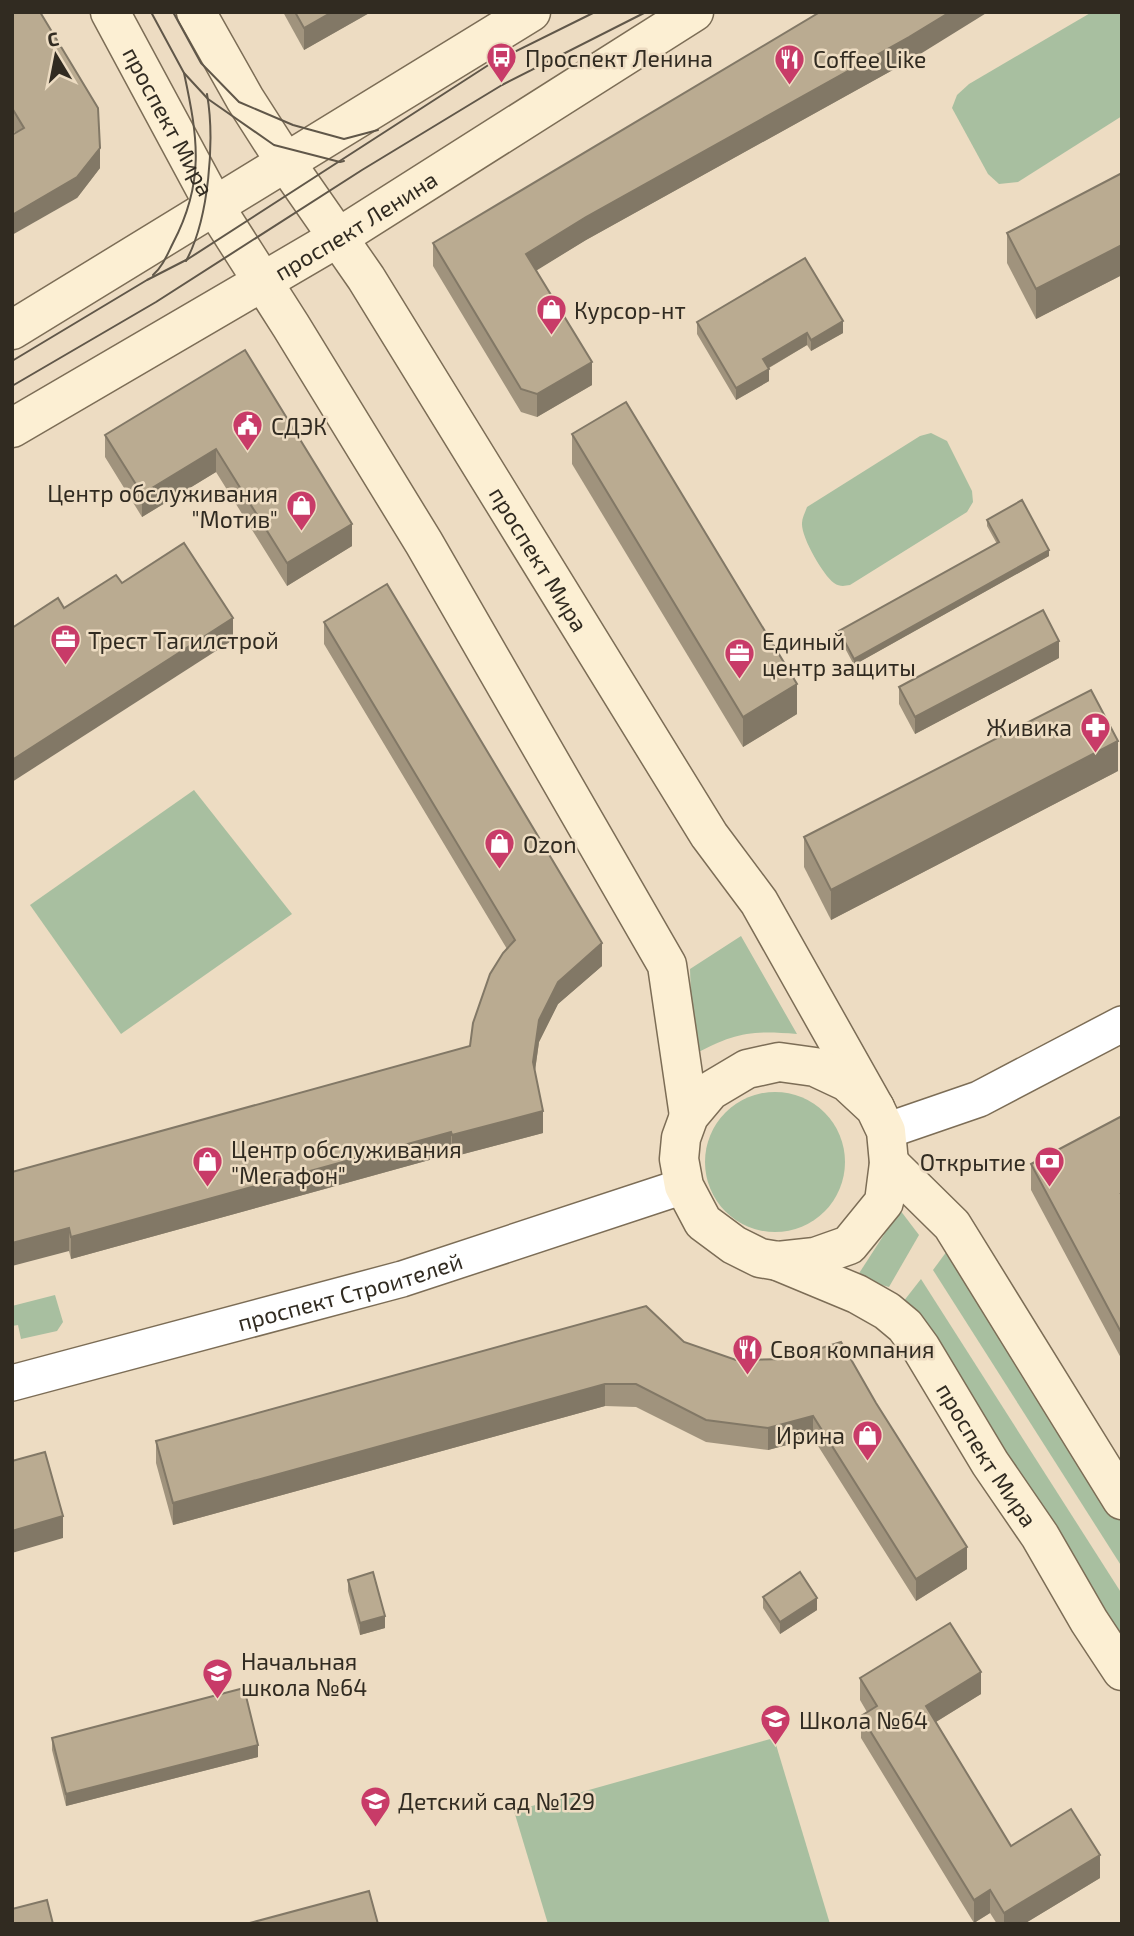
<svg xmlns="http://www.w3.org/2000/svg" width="1134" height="1936" font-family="'Exo 2',sans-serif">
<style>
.green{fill:#a8bfa0}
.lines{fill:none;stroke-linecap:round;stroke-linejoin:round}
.tertiary-casing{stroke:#7c6d56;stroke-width:38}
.secondary-casing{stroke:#7c6d56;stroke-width:41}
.tertiary{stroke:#fff;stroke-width:35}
.secondary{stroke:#fcefd3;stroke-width:38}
.tram{stroke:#605749;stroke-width:2}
.wall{fill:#a0937d}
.shaded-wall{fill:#827866}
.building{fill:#baab91;stroke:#827866;stroke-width:2}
.labels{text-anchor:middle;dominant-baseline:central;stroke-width:5;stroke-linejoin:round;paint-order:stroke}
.poi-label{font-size:23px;fill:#312b21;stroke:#eddcc2;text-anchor:start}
.street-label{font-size:23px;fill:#312b21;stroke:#eddcc2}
</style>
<rect width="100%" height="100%" fill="#eddcc2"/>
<g class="green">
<path d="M1092,12H1122V116L1018,182L999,184L988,174L952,108L957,95L969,84Z"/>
<path d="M931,433L947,441L972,491L973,502L967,512L850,585C844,586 840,587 834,583C823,575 801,537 802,523C802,518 805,513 807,507L920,436Z"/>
<path d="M194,790L292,914L121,1034L30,905Z"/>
<path d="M741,936L797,1034C749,1030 735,1033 693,1055L690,969Z"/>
<circle cx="775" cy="1162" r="70"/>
<path d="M900,1210L919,1235L889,1287L856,1278Z"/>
<path d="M947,1251L1122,1522V1567L933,1270Z"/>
<path d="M921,1279L1122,1594V1643L903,1302Z"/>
<path d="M55,1295L63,1322L57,1331L21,1339L18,1325L12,1326V1306Z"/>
<path d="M774,1738L830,1924H548L514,1811Z"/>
</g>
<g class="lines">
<defs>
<g id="tertiary">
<path d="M886,1131L979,1099L1122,1024"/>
<path id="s1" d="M12,1383L402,1279L684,1186"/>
</g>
<g id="secondary">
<path id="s2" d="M110,12L215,207L291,326L424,543L667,965L689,1116"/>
<path id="s3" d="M196,12L245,99L286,163L366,278L709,835L759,902L875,1108"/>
<path d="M12,330L531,12"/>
<path id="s4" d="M12,428L339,237L694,12"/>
<path d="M779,1062L815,1067L847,1082L875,1108L886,1131L889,1163L884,1202L849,1245L815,1257L778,1261L760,1258L734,1245L703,1222L684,1186L679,1159L681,1138L689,1116L710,1091L747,1069Z"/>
<path d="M889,1163L952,1225L1122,1500"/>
<path id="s5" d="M780,1262L857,1294L887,1311L905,1326L921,1348L990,1463L1040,1536L1089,1621L1122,1671"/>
</g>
</defs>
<use href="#tertiary" class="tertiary-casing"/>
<use href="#secondary" class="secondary-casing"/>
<use href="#tertiary" class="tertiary"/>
<use href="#secondary" class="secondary"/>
<g class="tram">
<path d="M151,12L184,73L208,99L274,145L340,162L344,161"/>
<path d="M173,12L201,63L239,102L293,125L344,139L378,130"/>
<path d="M186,261C209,219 215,140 207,94"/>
<path d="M153,275C163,266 167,255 173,243C205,182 198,138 184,73"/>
<path d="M12,361L147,280L188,259L490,64L595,12"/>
<path d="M12,386L156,302L362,170L502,85L646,12"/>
</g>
</g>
<g class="wall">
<path d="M12,12L100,168L77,198L15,133L12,128Z"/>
<path d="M283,12H371L304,50Z"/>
<path d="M909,61L586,240L536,270L592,385L537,417L521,412L433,266V243Z"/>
<path d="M1122,173V275L1036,319L1007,263V233Z"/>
<path d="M697,322L843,333L811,351L807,345L769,368V381L736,400L697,334Z"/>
<path d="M245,350L352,546L287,586L216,472L142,517L105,457V435Z"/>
<path d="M572,434L797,714L743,747L572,464Z"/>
<path d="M987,520L1049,556L854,665L839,637V631L997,544L987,526Z"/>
<path d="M324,622L602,966L558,1004L539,1042L535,1071L543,1133L452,1157L451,1154L71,1259L69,1251L12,1172L470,1046L507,949L324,644Z"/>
<path d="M1059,658L915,734L899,704V687Z"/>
<path d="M1118,771L831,920L804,867V837Z"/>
<path d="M1122,1116V1360L1031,1190V1164Z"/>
<path d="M684,1342L736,1360L786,1359L967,1569L916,1601L813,1438L768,1450L706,1442L636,1407L605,1406L173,1525L156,1463V1441Z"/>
<path d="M348,1580L385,1628L360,1635L348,1591Z"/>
<path d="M763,1597L817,1610L780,1634L763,1608Z"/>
<path d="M860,1678L981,1694L936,1722L1011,1846L1100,1878L1024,1924H997L990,1913L974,1923L861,1738V1716L867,1712L860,1700Z"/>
<path d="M52,1738L258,1757L66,1806L52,1750Z"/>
</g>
<g class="shaded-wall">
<path d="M332,12H371L304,50V28Z"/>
<path d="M950,12H988L909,61L586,240L526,277V254L586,217Z"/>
<path d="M100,148V168L77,198L12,235V215Z"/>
<path d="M1122,245V275L1036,319V289Z"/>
<path d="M843,321V333L811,351V340Z"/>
<path d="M807,333V345L763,371V359Z"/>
<path d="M592,362V385L537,417V394Z"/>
<path d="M769,369V381L736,400V388Z"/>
<path d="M216,449V472L142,517V494Z"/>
<path d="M352,524V546L287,586V563Z"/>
<path d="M1049,550V556L854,665V659Z"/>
<path d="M233,618V640L12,782V760Z"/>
<path d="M1059,641V658L915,734V717Z"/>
<path d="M797,684V714L743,747V717Z"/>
<path d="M1118,741V771L831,920V890Z"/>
<path d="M602,943V966L558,1004L539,1042L533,1084V1062L539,1020L558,982Z"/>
<path d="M543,1111V1133L452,1157V1135Z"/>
<path d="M451,1132V1154L71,1259V1237Z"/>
<path d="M69,1228V1251L12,1266V1243Z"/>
<path d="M605,1384V1406L173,1525V1503Z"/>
<path d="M813,1416V1438L768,1450V1428Z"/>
<path d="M63,1516V1538L12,1553V1531Z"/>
<path d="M967,1547V1569L916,1601V1579Z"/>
<path d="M817,1598V1610L780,1634V1622Z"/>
<path d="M385,1616V1628L360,1635V1623Z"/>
<path d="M981,1672V1694L926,1728V1706Z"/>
<path d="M258,1745V1757L66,1806V1794Z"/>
<path d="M1100,1855V1878L1024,1924H1004V1913Z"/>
<path d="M990,1890V1913L974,1923V1900Z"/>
</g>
<g class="building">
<path d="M12,12H40L98,108L100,148L77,177L12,215V135L24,128L12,108Z"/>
<path d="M295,12H332L304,28Z"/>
<path d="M820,12H950L909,37L586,217L526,254L592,362L537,394L521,389L433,243Z"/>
<path d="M1122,173V245L1036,289L1007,233Z"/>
<path d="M805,258L843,321L811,340L807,333L763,359L769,369L736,388L697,322Z"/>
<path d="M245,350L352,524L287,563L216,449L142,494L105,435Z"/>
<path d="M626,402L797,684L743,717L572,434Z"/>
<path d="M1022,500L1049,550L854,659L839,631L999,542L987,520Z"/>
<path d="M184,543L233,618L12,760V628L58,598L64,608L116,575L122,583Z"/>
<path d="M387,584L602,943L558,982L539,1020L533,1062L543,1111L452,1135L451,1132L71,1237L69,1228L12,1243V1172L470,1046L473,1023L490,974L503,953L515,940L324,622Z"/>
<path d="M1043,610L1059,641L915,717L899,687Z"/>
<path d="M1091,690L1118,741L831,890L804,837Z"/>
<path d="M1122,1116V1194H1121L1122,1196V1334L1031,1164Z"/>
<path d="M646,1306L684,1342L736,1360L786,1359L841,1342L876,1403L967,1547L916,1579L813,1416L768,1428L706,1420L636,1384H605L173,1503L156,1441Z"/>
<path d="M45,1452L63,1516L12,1531V1461Z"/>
<path d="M373,1572L385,1616L360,1623L348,1580Z"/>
<path d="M800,1572L817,1598L780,1622L763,1597Z"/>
<path d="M950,1623L981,1672L926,1706L1011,1846L1071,1809L1100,1855L1004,1913L990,1890L974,1900L861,1716L877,1706L860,1678Z"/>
<path d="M244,1688L258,1745L66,1794L52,1738Z"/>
<path d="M369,1891L378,1924H246Z"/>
<path d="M47,1900L53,1924H12V1909Z"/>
</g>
<defs>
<symbol id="bus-pin" viewBox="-11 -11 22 30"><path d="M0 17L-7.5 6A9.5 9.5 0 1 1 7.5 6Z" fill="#c83b68" stroke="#eddcc2"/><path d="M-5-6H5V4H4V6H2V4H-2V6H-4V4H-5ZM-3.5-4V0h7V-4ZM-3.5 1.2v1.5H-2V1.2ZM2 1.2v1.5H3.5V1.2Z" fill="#fff"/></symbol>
<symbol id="restaurant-pin" viewBox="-11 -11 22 30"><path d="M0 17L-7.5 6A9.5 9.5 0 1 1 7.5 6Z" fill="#c83b68" stroke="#eddcc2"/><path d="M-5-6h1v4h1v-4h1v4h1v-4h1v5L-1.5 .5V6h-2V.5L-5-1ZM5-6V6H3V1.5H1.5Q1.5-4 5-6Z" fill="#fff"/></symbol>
<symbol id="shop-pin" viewBox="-11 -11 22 30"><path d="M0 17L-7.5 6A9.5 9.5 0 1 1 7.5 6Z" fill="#c83b68" stroke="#eddcc2"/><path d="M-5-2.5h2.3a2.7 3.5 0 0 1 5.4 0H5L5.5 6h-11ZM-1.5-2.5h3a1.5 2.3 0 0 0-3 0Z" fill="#fff"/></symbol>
<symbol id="civic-pin" viewBox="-11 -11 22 30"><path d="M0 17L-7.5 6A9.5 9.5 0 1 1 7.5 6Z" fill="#c83b68" stroke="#eddcc2"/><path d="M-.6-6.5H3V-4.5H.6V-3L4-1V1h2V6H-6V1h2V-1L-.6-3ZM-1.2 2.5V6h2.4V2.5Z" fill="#fff"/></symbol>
<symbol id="office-pin" viewBox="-11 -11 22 30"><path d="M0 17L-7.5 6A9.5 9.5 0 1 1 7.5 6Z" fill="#c83b68" stroke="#eddcc2"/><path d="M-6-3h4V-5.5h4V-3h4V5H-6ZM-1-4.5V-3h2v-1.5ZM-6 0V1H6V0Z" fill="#fff"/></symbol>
<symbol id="pharmacy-pin" viewBox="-11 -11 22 30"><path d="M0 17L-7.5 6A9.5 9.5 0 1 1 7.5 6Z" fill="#c83b68" stroke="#eddcc2"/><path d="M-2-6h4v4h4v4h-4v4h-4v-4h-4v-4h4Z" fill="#fff"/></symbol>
<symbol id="bank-pin" viewBox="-11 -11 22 30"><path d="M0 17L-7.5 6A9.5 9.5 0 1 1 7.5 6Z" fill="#c83b68" stroke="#eddcc2"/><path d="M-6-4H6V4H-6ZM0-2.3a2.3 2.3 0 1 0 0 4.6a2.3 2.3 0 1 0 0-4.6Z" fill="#fff"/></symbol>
<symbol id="school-pin" viewBox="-11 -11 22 30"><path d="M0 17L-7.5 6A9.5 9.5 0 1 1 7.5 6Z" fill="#c83b68" stroke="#eddcc2"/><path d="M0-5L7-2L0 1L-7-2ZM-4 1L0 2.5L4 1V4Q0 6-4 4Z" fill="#fff"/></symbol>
</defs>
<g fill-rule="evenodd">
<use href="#bus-pin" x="484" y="40" width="35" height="47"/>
<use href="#restaurant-pin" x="772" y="42" width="35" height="47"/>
<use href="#shop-pin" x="534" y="292" width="35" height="47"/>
<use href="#civic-pin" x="230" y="408" width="35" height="47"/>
<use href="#shop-pin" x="284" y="488" width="35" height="47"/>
<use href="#office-pin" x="48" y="622" width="35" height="47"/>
<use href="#office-pin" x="722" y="636" width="35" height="47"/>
<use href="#pharmacy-pin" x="1078" y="710" width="35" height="47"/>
<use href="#shop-pin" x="482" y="826" width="35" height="47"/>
<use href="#shop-pin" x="190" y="1144" width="35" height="47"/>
<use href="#bank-pin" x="1032" y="1144" width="35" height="47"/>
<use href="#restaurant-pin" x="730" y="1332" width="35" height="47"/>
<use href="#shop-pin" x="850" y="1418" width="35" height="47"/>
<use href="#school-pin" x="200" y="1656" width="35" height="47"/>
<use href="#school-pin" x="758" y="1702" width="35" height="47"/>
<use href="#school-pin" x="358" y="1784" width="35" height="47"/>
</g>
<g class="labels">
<g class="poi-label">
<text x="525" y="58">Проспект Ленина</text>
<text x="813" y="59">Coffee Like</text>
<text x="574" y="310">Курсор-нт</text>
<text x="271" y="426">СДЭК</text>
<text x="278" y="493" text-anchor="end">Центр обслуживания<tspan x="278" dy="26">"Мотив"</tspan></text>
<text x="88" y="640">Трест Тагилстрой</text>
<text x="762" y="641">Единый<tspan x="762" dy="26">центр защиты</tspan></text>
<text x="1072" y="727" text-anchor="end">Живика</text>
<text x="523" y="844">Ozon</text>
<text x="231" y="1149">Центр обслуживания<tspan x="231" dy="26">"Мегафон"</tspan></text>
<text x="1026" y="1162" text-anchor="end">Открытие</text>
<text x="770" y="1349">Своя компания</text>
<text x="845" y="1435" text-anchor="end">Ирина</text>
<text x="241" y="1661">Начальная<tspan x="241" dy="26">школа №64</tspan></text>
<text x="799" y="1720">Школа №64</text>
<text x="398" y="1801">Детский сад №129</text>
</g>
<g class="street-label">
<text stroke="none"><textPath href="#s2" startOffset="124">проспект Мира</textPath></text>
<text stroke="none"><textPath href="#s4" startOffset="399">проспект Ленина</textPath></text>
<text stroke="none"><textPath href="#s3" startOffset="646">проспект Мира</textPath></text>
<text stroke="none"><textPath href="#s1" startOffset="350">проспект Строителей</textPath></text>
<text stroke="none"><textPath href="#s5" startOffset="294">проспект Мира</textPath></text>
</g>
</g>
<rect width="1134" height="1936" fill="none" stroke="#312b21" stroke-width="28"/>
<g transform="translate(56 56) rotate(350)" stroke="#eddcc2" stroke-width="5" paint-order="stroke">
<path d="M0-5L12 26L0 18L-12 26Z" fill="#312b21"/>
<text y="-10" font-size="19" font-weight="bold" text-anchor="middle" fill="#312b21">С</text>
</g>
</svg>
